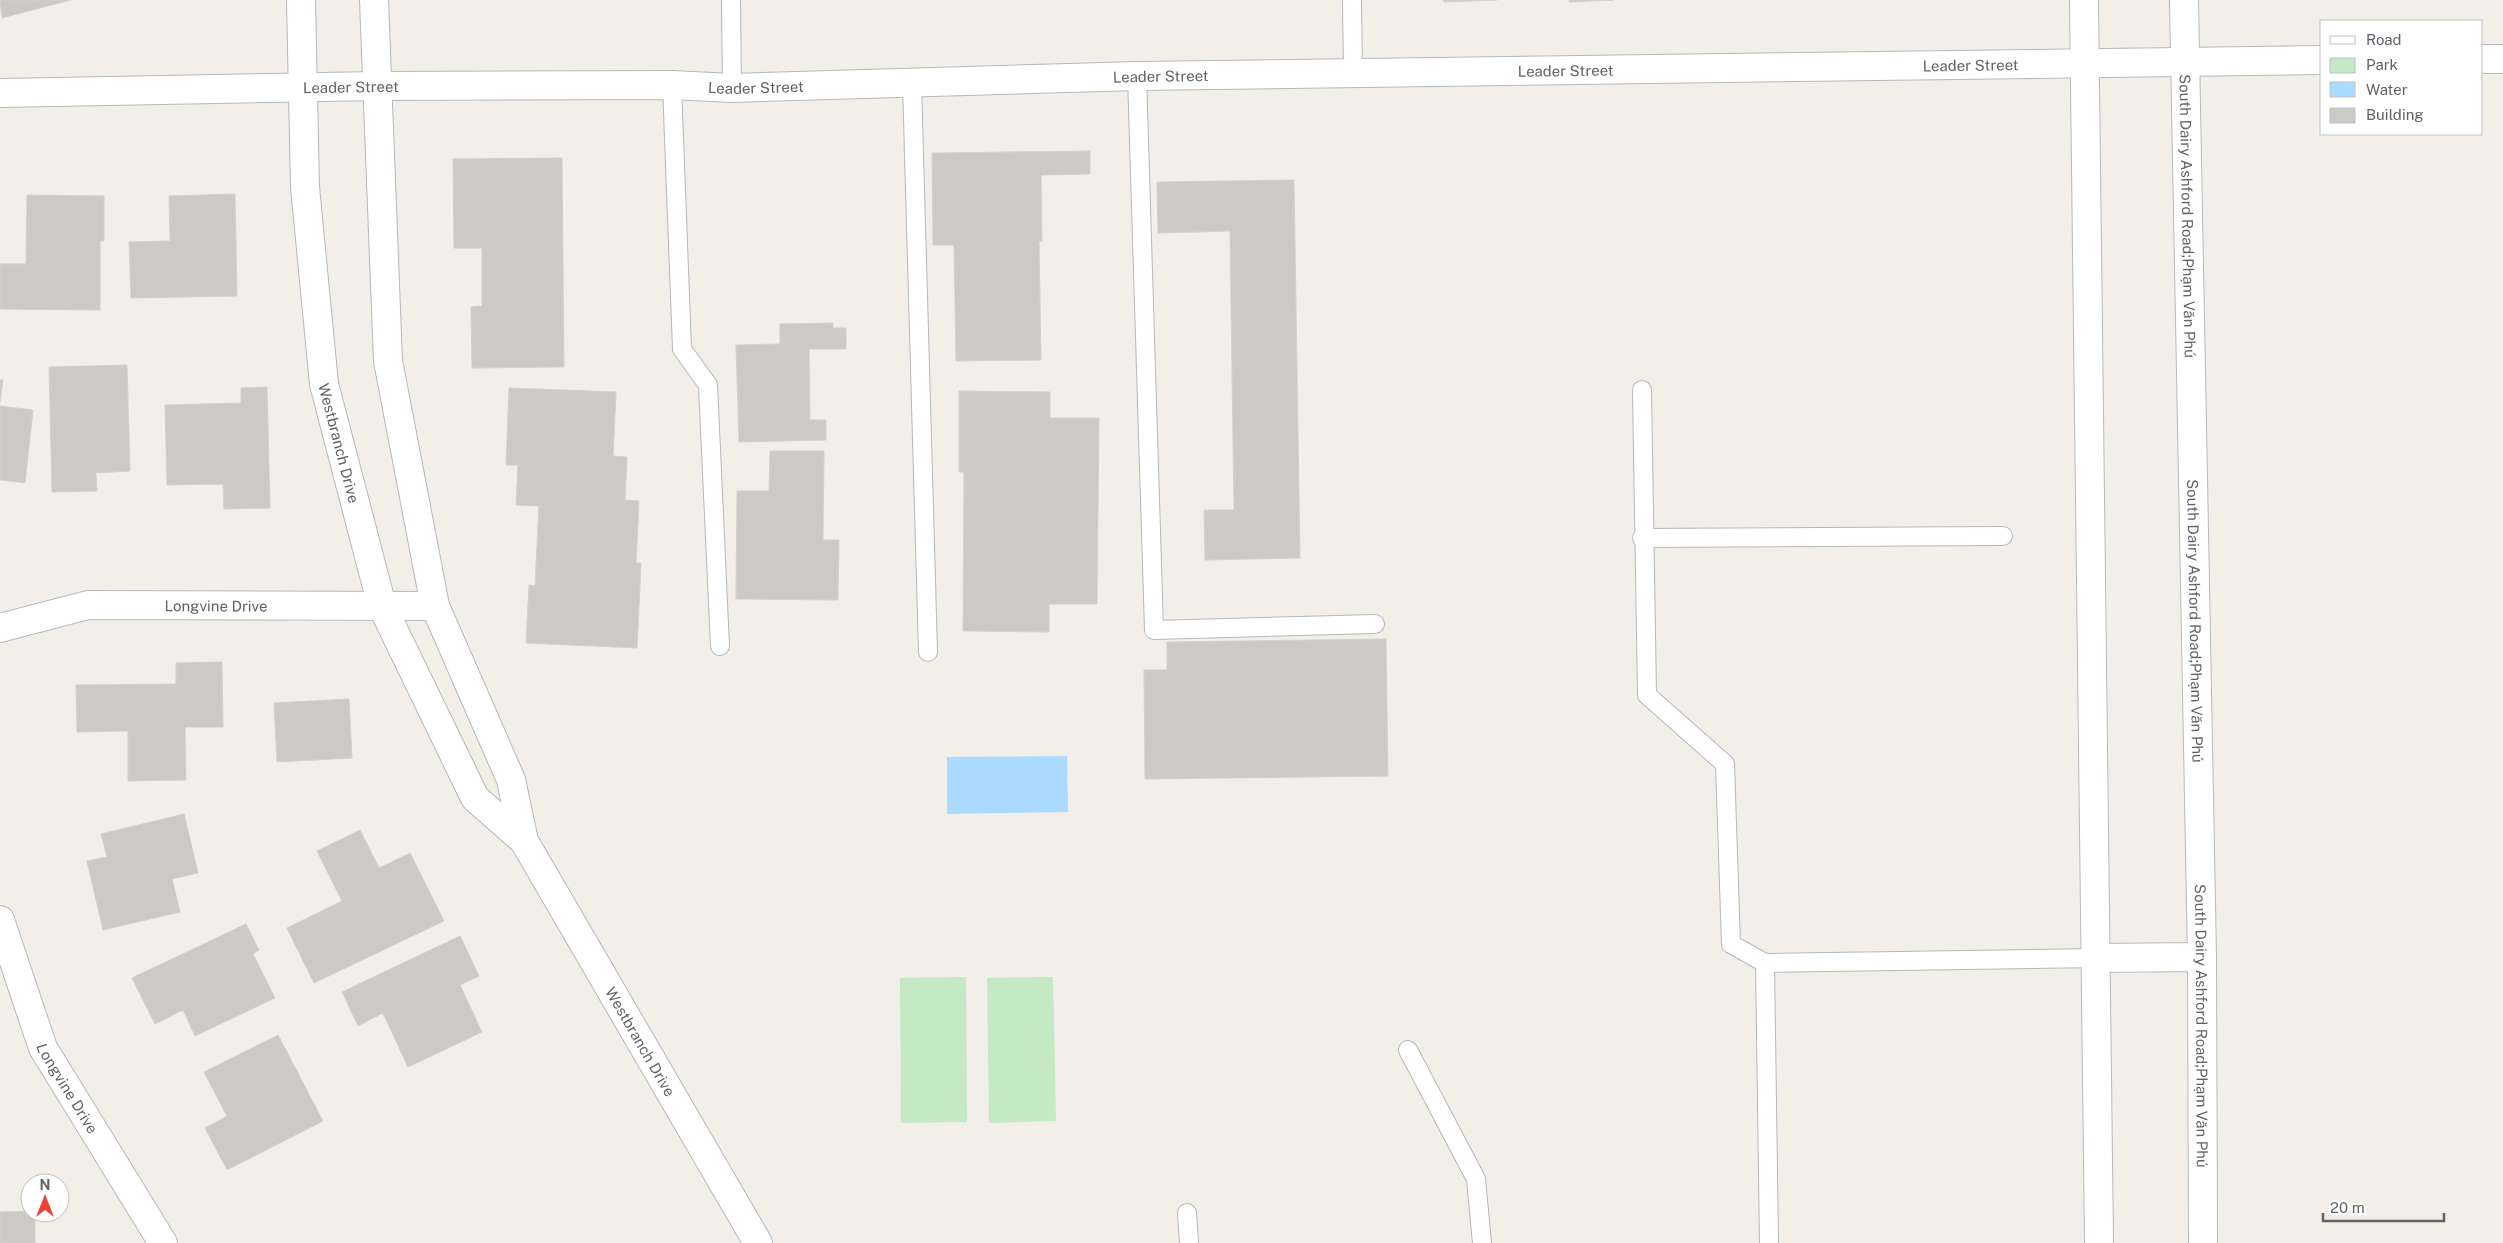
<svg xmlns="http://www.w3.org/2000/svg" width="2503" height="1243" font-family="'Public Sans',sans-serif">
<style>
.green{fill:#c5e8c5}
.water{fill:#aadaff}
.building{fill:#cccac5;stroke:#d6d1c6}
.lines{fill:none;stroke-linecap:round;stroke-linejoin:round}
.service-casing{stroke:#b5b8bc;stroke-width:20}
.minor-casing{stroke:#b5b8bc;stroke-width:30}
.secondary-casing{stroke:#b6babf;stroke-width:30}
.service{stroke:#fff;stroke-width:18}
.minor{stroke:#fff;stroke-width:28}
.secondary{stroke:#fff;stroke-width:28}
.labels{text-anchor:middle;dominant-baseline:central;stroke-width:4;stroke-linejoin:round;paint-order:stroke}
.street-label{font-size:15px;fill:#5f6368;stroke:#fff}
</style>
<rect width="100%" height="100%" fill="#f1efe8"/>
<g class="green">
<path d="M966,977L967,1122L901,1123L900,978Z"/>
<path d="M1053,977L1056,1121L989,1123L987,978Z"/>
</g>
<path class="water" d="M1067,756L1068,812L947,814V757Z"/>
<g class="building">
<path d="M0,0H71L2,18Z"/>
<path d="M1443,0H1497L1444,2Z"/>
<path d="M1569,0H1614L1569,2Z"/>
<path d="M1090,151V174L1041,175L1042,241H1039L1041,360L956,361L954,245H933L932,153Z"/>
<path d="M562,158L564,367L472,368L471,307L482,306V248H454L453,159Z"/>
<path d="M1294,180L1300,558L1205,560L1204,510H1234L1230,231L1158,233L1157,182Z"/>
<path d="M235,194L237,296L131,298L129,242L170,241L169,196Z"/>
<path d="M27,195L104,196V241H100V310L0,309V264H26Z"/>
<path d="M833,323V328H846V349H809L810,420H826V440L739,442L736,345L780,344V324Z"/>
<path d="M127,365L130,471L96,473L97,491L52,492L49,367Z"/>
<path d="M0,380H3L0,402Z"/>
<path d="M267,387L270,508L224,509L223,484L167,485L165,405L241,403V388Z"/>
<path d="M509,388L616,392L613,456L627,457L625,500L639,501L636,563H641L637,648L526,643L529,585L535,586L539,506L516,505L518,465H506Z"/>
<path d="M959,391L1050,392V418H1099L1097,604H1049V632L963,631L964,472H959Z"/>
<path d="M0,406L33,410L25,483L0,480Z"/>
<path d="M770,451H824L823,540H839L838,600L736,599L737,491H769Z"/>
<path d="M1386,639L1388,776L1145,779L1144,670H1167V642Z"/>
<path d="M222,662L223,727H185L186,780L128,781V731L77,732L76,685L176,684V663Z"/>
<path d="M349,699L352,758L277,762L274,703Z"/>
<path d="M184,814L198,873L172,879L180,912L103,930L87,861L107,857L101,834Z"/>
<path d="M360,830L379,868L410,853L444,921L314,983L287,928L342,901L317,851Z"/>
<path d="M246,924L259,950L253,954L275,998L195,1036L183,1010L155,1024L132,978Z"/>
<path d="M460,936L479,976L460,985L482,1032L408,1067L383,1013L358,1026L342,992Z"/>
<path d="M278,1035L323,1121L227,1170L205,1128L227,1116L204,1072Z"/>
<path d="M30,1211L35,1213V1243H0V1212Z"/>
</g>
<g class="lines">
<defs>
<g id="service">
<path d="M731,0L732,88"/>
<path d="M1352,0L1353,73"/>
<path d="M1137,76L1154,630L1375,624"/>
<path d="M912,83L928,652"/>
<path d="M672,85L682,349L708,385L720,646"/>
<path d="M1642,390L1647,695L1725,764L1731,944L1765,963L2097,958"/>
<path d="M1642,538L2003,536"/>
<path d="M1765,963L1769,1243"/>
<path d="M1408,1050L1476,1179L1482,1243"/>
<path d="M1187,1213L1189,1243"/>
</g>
<g id="minor">
<path id="s1" d="M301,0L305,187L324,384L382,606L475,798L524,841"/>
<path id="s2" d="M374,0L388,361L435,606L511,780L524,841L758,1243"/>
<path d="M2482,59H2503"/>
<path id="s3" d="M0,93L376,86L672,85L732,88L1137,76L2322,60"/>
<path id="s4" d="M0,628L88,605L435,606"/>
<path id="s5" d="M0,920L43,1048L163,1243"/>
</g>
<g id="secondary">
<path d="M2084,0L2099,1243"/>
<path id="s6" d="M2184,0L2202,957L2203,1243"/>
<path d="M2097,958L2202,957"/>
</g>
</defs>
<use href="#service" class="service-casing"/>
<use href="#minor" class="minor-casing"/>
<use href="#secondary" class="secondary-casing"/>
<use href="#service" class="service"/>
<use href="#minor" class="minor"/>
<use href="#secondary" class="secondary"/>
</g>
<g class="labels">
<g class="street-label">
<text stroke="none"><textPath href="#s3" startOffset="1971">Leader Street</textPath></text>
<text stroke="none"><textPath href="#s3" startOffset="1566">Leader Street</textPath></text>
<text stroke="none"><textPath href="#s3" startOffset="1161">Leader Street</textPath></text>
<text stroke="none"><textPath href="#s3" startOffset="756">Leader Street</textPath></text>
<text stroke="none"><textPath href="#s3" startOffset="351">Leader Street</textPath></text>
<text stroke="none"><textPath href="#s6" startOffset="216">South Dairy Ashford Road;Phạm Văn Phú</textPath></text>
<text stroke="none"><textPath href="#s1" startOffset="446">Westbranch Drive</textPath></text>
<text stroke="none"><textPath href="#s4" startOffset="219">Longvine Drive</textPath></text>
<text stroke="none"><textPath href="#s6" startOffset="621">South Dairy Ashford Road;Phạm Văn Phú</textPath></text>
<text stroke="none"><textPath href="#s6" startOffset="1026">South Dairy Ashford Road;Phạm Văn Phú</textPath></text>
<text stroke="none"><textPath href="#s2" startOffset="1095">Westbranch Drive</textPath></text>
<text stroke="none"><textPath href="#s5" startOffset="182">Longvine Drive</textPath></text>
</g>
</g>
<rect x="2320" y="20" width="162" height="115" fill="#ffffff" stroke="#bfc1c3"/>
<rect x="2330" y="36" width="25" height="8" fill="#ffffff" stroke="#bfc1c3"/>
<text x="2366" y="45" font-size="15" fill="#5f6368">Road</text>
<rect x="2330" y="58" width="25" height="15" fill="#c5e8c5" stroke="#bfc1c3"/>
<text x="2366" y="70" font-size="15" fill="#5f6368">Park</text>
<rect x="2330" y="82" width="25" height="15" fill="#aadaff" stroke="#bfc1c3"/>
<text x="2366" y="95" font-size="15" fill="#5f6368">Water</text>
<rect x="2330" y="108" width="25" height="15" fill="#cccac5" stroke="#bfc1c3"/>
<text x="2366" y="120" font-size="15" fill="#5f6368">Building</text>
<g transform="translate(45 1198)"><circle r="24" fill="#ffffff" stroke="#bfc1c3"/>
<path d="M0-4L9 19L0 12L-9 19Z" fill="#ea4335"/>
<text y="-8" font-size="14" font-weight="bold" text-anchor="middle" fill="#5f6368">N</text>
</g>
<path d="M2323 1213v8h121v-8" fill="none" stroke="#5f6368" stroke-width="2.5"/>
<text x="2330" y="1213" font-size="15" fill="#5f6368" stroke="#ffffff" stroke-width="4" paint-order="stroke">20 m</text>
</svg>
